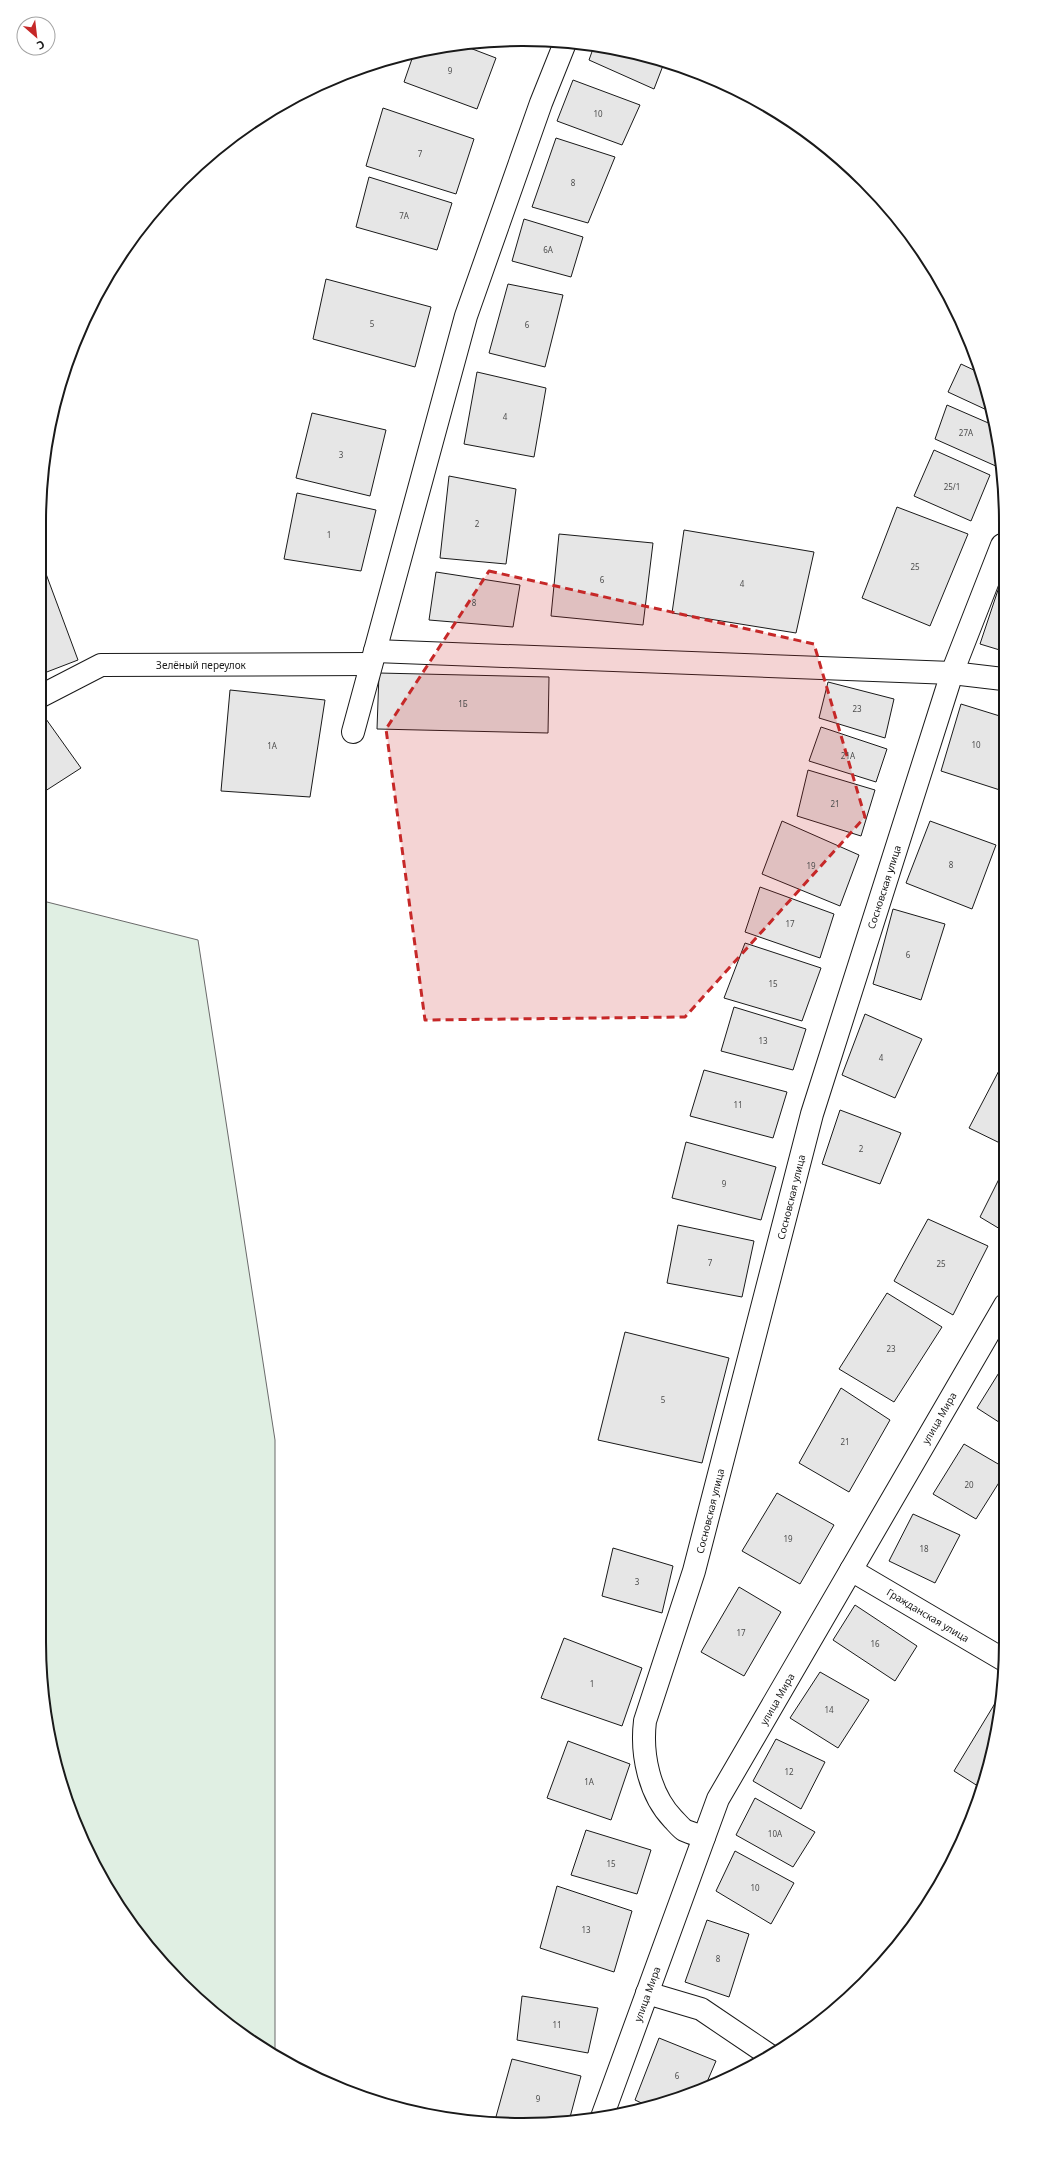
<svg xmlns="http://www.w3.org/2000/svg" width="1045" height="2164" font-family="'Noto Sans',sans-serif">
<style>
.green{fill:#e0efe3;stroke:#6a6a6a}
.building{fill:#e6e6e6;stroke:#1a1a1a}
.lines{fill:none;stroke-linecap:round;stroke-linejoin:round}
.minor-casing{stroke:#1a1a1a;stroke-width:24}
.minor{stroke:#fff;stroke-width:22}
.marked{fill:#c62828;fill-opacity:0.2;stroke:#c62828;stroke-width:3;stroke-dasharray:8 5;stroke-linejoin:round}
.labels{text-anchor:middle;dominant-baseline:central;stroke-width:3;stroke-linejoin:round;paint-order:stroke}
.number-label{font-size:8px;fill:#4d4d4d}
.street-label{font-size:10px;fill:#1a1a1a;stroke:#fff}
.rim{fill:none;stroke:#1a1a1a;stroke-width:2}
</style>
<rect width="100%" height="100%" fill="#fff"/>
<path class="green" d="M39,900L198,940L275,1440V2056L204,2005L139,1936L104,1883L65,1797L48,1736L39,1641Z"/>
<g class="building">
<path d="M462,45L496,58L477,109L404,82L414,53L428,48Z"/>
<path d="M594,46L617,48L664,63L654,89L589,60Z"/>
<path d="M573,80L640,105L622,145L557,121Z"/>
<path d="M383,108L474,139L456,194L366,166Z"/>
<path d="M556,138L615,157L588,223L532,207Z"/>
<path d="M369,177L452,203L437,250L356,227Z"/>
<path d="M524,219L583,237L571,277L512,261Z"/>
<path d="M326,279L431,307L415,367L313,339Z"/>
<path d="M508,284L563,295L545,367L489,353Z"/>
<path d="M961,364L978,372L989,411L948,392Z"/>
<path d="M477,372L546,388L534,457L464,444Z"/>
<path d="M947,405L993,425L1002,458L998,467L935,439Z"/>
<path d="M312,413L386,430L370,496L296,478Z"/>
<path d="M934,450L990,475L971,521L914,496Z"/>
<path d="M449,476L516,489L506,564L440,558Z"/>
<path d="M297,493L376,510L361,571L284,559Z"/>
<path d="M897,507L968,534L930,626L862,598Z"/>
<path d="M684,530L814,552L796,633L672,613Z"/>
<path d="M559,534L653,543L643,625L551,616Z"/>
<path d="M39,555L78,660L39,675Z"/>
<path d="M436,572L520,585L513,627L429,620Z"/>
<path d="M1002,578L1003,651L980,644Z"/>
<path d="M379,673L549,677L548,733L377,729Z"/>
<path d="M828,682L894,699L885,738L819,718Z"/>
<path d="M230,690L325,700L310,797L221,791Z"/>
<path d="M961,704L1003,717V791L941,771Z"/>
<path d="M46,719L81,768L39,795V723Z"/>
<path d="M821,727L887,749L876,782L809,761Z"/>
<path d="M808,770L875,790L861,836L797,816Z"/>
<path d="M782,821L859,855L840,906L762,874Z"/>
<path d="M930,821L996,845L972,909L906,883Z"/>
<path d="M760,887L834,914L820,958L745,932Z"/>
<path d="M893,909L945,924L921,1000L873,984Z"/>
<path d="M745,943L821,968L802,1021L724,998Z"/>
<path d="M734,1007L806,1029L793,1070L721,1051Z"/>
<path d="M865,1014L922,1039L895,1098L842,1075Z"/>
<path d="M1004,1061V1145L969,1128Z"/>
<path d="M704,1070L787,1092L773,1138L690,1116Z"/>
<path d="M840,1110L901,1133L880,1184L822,1164Z"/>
<path d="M686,1142L776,1167L761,1220L672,1198Z"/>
<path d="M1004,1169L1005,1232L980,1217Z"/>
<path d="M928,1219L988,1246L953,1315L894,1281Z"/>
<path d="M678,1225L754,1241L742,1297L667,1283Z"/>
<path d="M887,1293L942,1327L894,1402L839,1369Z"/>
<path d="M625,1332L729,1358L702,1463L598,1440Z"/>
<path d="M1005,1363V1426L977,1408Z"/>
<path d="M841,1388L890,1420L849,1492L799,1463Z"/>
<path d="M964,1444L1005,1468V1473L976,1519L933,1494Z"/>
<path d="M777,1493L834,1525L800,1584L742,1551Z"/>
<path d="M913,1514L960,1535L935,1583L889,1561Z"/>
<path d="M613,1548L673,1566L662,1613L602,1596Z"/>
<path d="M739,1587L781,1612L744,1676L701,1652Z"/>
<path d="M855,1605L917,1646L895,1681L833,1640Z"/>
<path d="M564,1638L642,1668L622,1726L541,1698Z"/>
<path d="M820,1672L869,1700L838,1748L790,1718Z"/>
<path d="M997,1700L1000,1702L997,1736L981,1788L954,1771Z"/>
<path d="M776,1739L825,1762L801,1809L753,1781Z"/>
<path d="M568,1741L630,1764L611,1820L547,1798Z"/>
<path d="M755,1798L815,1832L793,1867L736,1835Z"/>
<path d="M586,1830L651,1850L637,1894L571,1875Z"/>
<path d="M735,1851L794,1883L771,1924L716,1891Z"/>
<path d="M557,1886L632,1911L614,1972L540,1948Z"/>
<path d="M707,1920L749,1934L729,1997L685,1982Z"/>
<path d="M522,1996L598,2008L588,2053L517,2040Z"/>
<path d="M659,2038L716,2061L704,2089L678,2099L648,2106L635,2100Z"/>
<path d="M512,2059L581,2076L569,2121L494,2124Z"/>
</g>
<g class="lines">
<defs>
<g id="minor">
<path d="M375,651L952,673L1003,679"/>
<path d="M39,697L101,665L371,664"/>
<path d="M353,732L466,316L541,103L565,43"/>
<path d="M851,1570L1004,1660"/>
<path d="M704,1837C698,1835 690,1833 684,1830C680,1827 676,1822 673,1819C649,1794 641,1754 645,1721L694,1571L812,1114L952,673L1002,545"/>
<path d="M647,1993L701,2009L769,2055"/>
<path d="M602,2117L718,1799L1005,1305"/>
</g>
</defs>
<use href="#minor" class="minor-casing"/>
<use href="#minor" class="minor"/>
</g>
<path class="marked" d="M489,571L814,644L865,817L685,1017L425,1020L386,729Z"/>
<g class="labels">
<g class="number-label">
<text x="450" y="70">9</text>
<text x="598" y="113">10</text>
<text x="420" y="153">7</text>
<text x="573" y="182">8</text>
<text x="404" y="215">7А</text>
<text x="548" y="249">6А</text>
<text x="372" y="323">5</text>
<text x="527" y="324">6</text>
<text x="505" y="416">4</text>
<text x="966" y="432">27А</text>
<text x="341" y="454">3</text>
<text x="952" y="486">25/1</text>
<text x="477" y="523">2</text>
<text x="329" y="534">1</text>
<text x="915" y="566">25</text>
<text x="602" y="579">6</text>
<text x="742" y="583">4</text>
<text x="474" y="602">8</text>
<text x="463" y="703">1Б</text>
<text x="857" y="708">23</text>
<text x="976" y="744">10</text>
<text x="272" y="745">1А</text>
<text x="848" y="755">21А</text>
<text x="835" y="803">21</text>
<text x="951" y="864">8</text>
<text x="811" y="865">19</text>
<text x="790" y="923">17</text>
<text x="908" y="954">6</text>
<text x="773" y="983">15</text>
<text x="763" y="1040">13</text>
<text x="881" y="1057">4</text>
<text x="738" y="1104">11</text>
<text x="861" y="1148">2</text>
<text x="724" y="1183">9</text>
<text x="710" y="1262">7</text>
<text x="941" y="1263">25</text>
<text x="891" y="1348">23</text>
<text x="663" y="1399">5</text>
<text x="845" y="1441">21</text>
<text x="969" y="1484">20</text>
<text x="788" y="1538">19</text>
<text x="924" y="1548">18</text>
<text x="637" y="1581">3</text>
<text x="741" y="1632">17</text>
<text x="875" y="1643">16</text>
<text x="592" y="1683">1</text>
<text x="829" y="1709">14</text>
<text x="789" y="1771">12</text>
<text x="589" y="1781">1А</text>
<text x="775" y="1833">10А</text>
<text x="611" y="1863">15</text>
<text x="755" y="1887">10</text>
<text x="586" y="1929">13</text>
<text x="718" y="1958">8</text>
<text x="557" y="2024">11</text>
<text x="677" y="2075">6</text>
<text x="538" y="2098">9</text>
</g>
<g class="street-label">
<text x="201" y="665">Зелёный переулок</text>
<text transform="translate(884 887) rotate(-72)">Сосновская улица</text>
<text transform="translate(791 1197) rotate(-76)">Сосновская улица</text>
<text transform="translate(939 1418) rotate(-60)">улица Мира</text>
<text transform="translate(710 1511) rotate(-76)">Сосновская улица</text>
<text transform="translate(928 1615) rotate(31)">Гражданская улица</text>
<text transform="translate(777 1699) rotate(-60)">улица Мира</text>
<text transform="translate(647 1994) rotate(-70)">улица Мира</text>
</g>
</g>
<path d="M0 0H1045V2164H0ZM522 46H523A476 476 0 0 1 999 522V1642A476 476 0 0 1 523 2118H522A476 476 0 0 1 46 1642V522A476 476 0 0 1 522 46Z" fill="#fff" fill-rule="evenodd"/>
<path class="rim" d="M522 46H523A476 476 0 0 1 999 522V1642A476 476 0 0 1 523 2118H522A476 476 0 0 1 46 1642V522A476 476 0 0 1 522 46Z"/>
<g transform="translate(36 36) rotate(152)"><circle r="19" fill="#ffffff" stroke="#a3a3a3"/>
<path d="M0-3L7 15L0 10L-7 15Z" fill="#c62828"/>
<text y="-6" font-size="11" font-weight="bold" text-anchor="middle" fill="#1a1a1a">С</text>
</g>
</svg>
